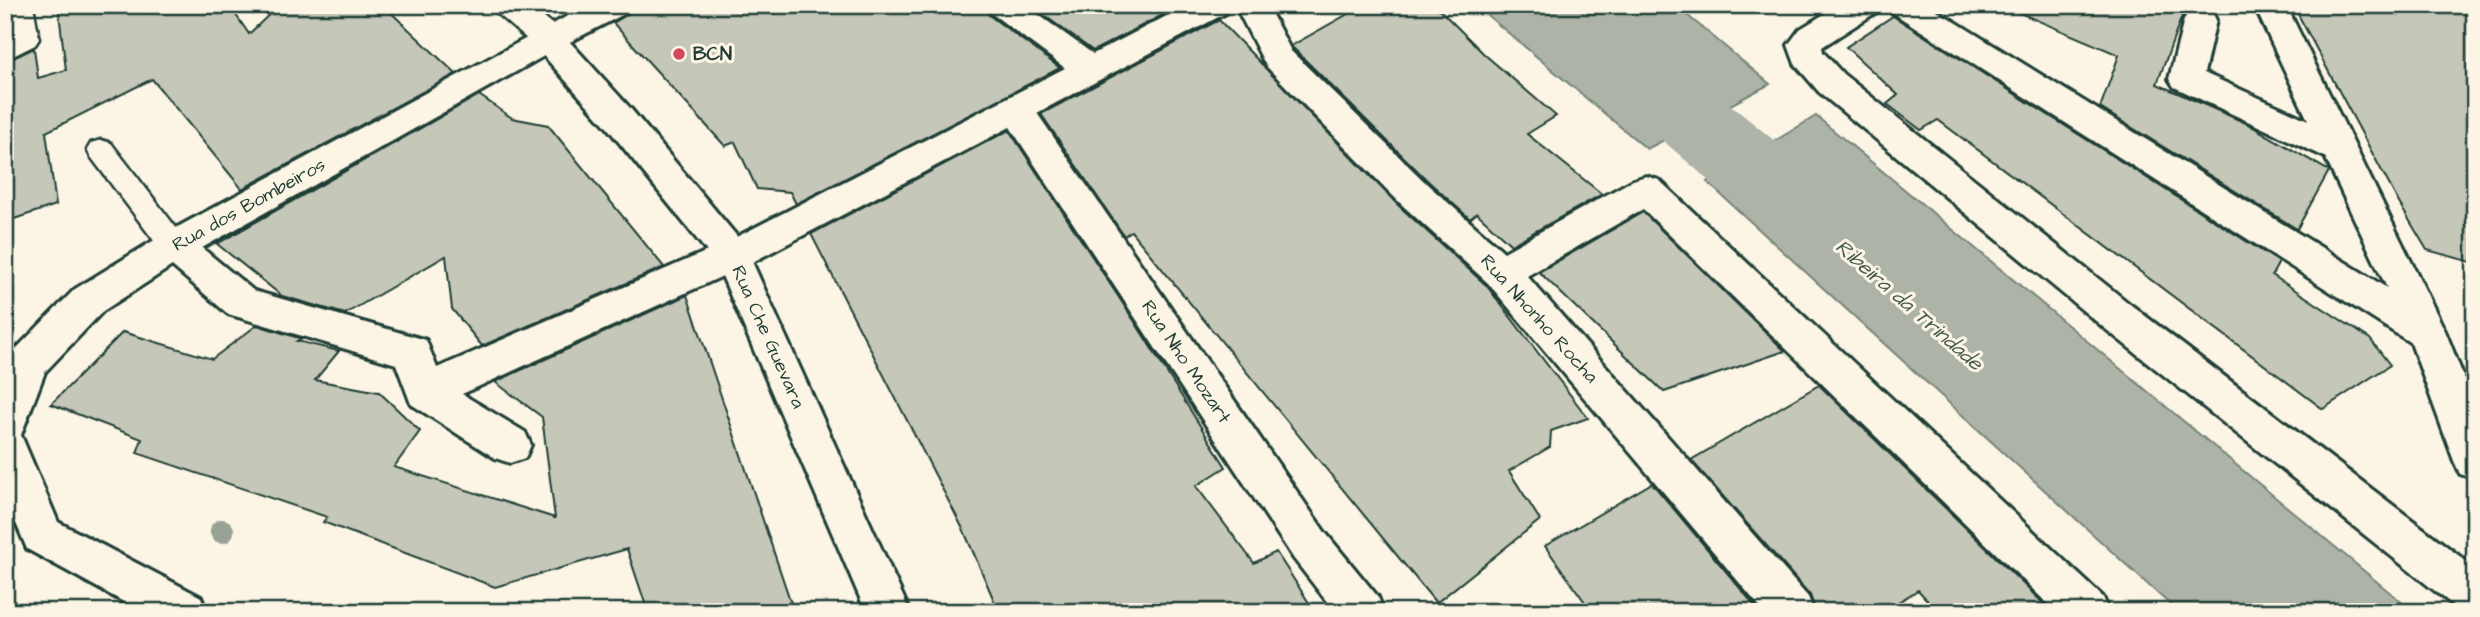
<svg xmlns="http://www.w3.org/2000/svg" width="2480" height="617" font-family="'Architects Daughter',sans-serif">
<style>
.water{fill:#aeb3a7;stroke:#758479;stroke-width:2}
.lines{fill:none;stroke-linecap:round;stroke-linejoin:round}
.river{fill:#aeb3a7;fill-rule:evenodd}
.building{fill:#c5c7b9;stroke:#1f3d34;stroke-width:2}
.lane-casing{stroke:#1f3d34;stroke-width:5}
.street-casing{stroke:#1f3d34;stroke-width:6}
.secondary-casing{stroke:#1f3d34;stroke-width:6}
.lane{fill:#fcf5e5;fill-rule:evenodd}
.street{fill:#fcf5e5;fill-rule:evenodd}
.secondary{fill:#fcf5e5;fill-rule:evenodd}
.tree{fill:#97a194}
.poi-dot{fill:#d1495b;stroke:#fcf5e5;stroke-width:2.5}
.labels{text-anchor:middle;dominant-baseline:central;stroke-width:6;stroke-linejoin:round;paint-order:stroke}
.poi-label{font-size:19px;font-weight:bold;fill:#1f3d34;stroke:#fcf5e5;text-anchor:start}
.street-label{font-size:19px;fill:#1f3d34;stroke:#fcf5e5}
.water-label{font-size:21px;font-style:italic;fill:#435a51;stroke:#fcf5e5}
</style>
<rect width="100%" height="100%" fill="#fcf5e5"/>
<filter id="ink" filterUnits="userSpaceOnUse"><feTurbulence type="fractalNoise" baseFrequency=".0143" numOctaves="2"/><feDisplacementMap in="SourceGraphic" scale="14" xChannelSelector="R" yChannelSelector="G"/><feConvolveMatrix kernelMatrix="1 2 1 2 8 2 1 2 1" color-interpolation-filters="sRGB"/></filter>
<g filter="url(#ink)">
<g class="water">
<path d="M1475,5H1675L1770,84L1647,149Z"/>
<path d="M1816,116L2405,605L2415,612H2178L1707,182Z"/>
</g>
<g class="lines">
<path class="river" d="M1516,5H1608L1873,221L1887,246L1873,271L1841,282L1809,271L1727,196L1528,24Z"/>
</g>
<g class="building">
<path d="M58,5H229L249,34L279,5H383L456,74L242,189L152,79L46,132L56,205L5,222V62L34,48L38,78L66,70Z"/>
<path d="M643,5H984L989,15L1060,68L796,204L790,192L757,189L735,142L725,146L613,23Z"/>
<path d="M1030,5H1182L1093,51Z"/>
<path d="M1364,5H1435L1484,54L1556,116L1527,134L1602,194L1511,245L1477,213L1470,219L1429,182L1291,46Z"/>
<path d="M2001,5H2186L2157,84L2246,123L2329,171L2297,229L2100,108L2119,55Z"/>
<path d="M2293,5H2475V263L2427,250L2399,203Z"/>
<path d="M1893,16L2279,262L2272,275L2370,339L2390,365L2323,409L1938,120L1921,130L1887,104L1898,95L1846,47Z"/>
<path d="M1219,20L1399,206L1486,285L1588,418L1551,431L1550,447L1509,471L1540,520L1436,603L1131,231L1124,236L1041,114Z"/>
<path d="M479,95L512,118L548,125L664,267L482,346L452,309L446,256L345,314L282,296L217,244Z"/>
<path d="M1009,130L1135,322L1226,467L1196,486L1254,563L1276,552L1315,612H999L964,531L811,234Z"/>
<path d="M1643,212L1785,351L1664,392L1539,272Z"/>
<path d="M687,295L794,612H648L627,549L495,587L323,522L327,517L137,453L142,439L51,404L123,332L212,359L257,325L302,339L297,341L339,351L315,380L379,392L420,431L394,467L555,518L542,417L495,382Z"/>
<path d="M1819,385L2052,612H1938L1918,590L1882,612H1816L1810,595L1691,460Z"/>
<path d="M1652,483L1760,612H1592L1545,546Z"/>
</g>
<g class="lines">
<defs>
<g id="lane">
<path d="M8,5H33L39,39L35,45L5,60V39L13,35Z"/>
<path d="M101,140L111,143L184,238L188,246L184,254L174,257L164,254L91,157L87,150L91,143Z"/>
</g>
<g id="street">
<path d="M588,5H631L626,13L560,47L202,248L254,291L426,340L437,368L719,246L1065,68L991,13L986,5H1025L1093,54L1188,5H1231L1226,13L1037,113L1324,531L1378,597L1384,612H1335L1294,559L1010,127L745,266L462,394L525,432L531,445L525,458L510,463L495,458L411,404L396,364L228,314L172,266L103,311L45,372L21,435L58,522L201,597L207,612H142L27,549L5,497V371L14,351L75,289L161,236Z"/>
<path d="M1235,5H1267L1291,51L1427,184L1504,252L1633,180L1646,176L1659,180L2103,597L2109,612H2056L1643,209L1527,276L1808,597L1814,612H1764L1488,283L1401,204L1266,66Z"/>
<path d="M1839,5H1880L1875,13L1822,47L1823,52L1843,74L2131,305L2475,568V612L2459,610L2103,327L1819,92L1795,64L1788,45L1800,29Z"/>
<path d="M1888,5H1928L2387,288L2325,157L2174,87L2169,79L2184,20L2188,12L2200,9L2212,12L2216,20L2204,73L2308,120L2254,5H2286L2446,333L2475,406V479L2460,474L2454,461L2411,343L1893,13Z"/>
</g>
<path id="secondary" d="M492,5H529L560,31L630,108L745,246L910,612H866L717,264L606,126L536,47L497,13Z"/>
</defs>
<use href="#lane" class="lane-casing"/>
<use href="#street" class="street-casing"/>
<use href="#secondary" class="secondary-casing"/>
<use href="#lane" class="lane"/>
<use href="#street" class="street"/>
<use href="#secondary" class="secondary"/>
</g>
<circle class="tree" cx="222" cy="531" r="12"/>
</g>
<circle class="poi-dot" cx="679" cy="54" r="7"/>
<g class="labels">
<g class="poi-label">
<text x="693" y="54">BCN</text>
</g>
<g class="street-label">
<text transform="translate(249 205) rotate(-29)">Rua dos Bombeiros</text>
<text transform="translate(1539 319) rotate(48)">Rua Nhonho Rocha</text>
<text transform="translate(768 337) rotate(66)">Rua Che Guevara</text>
<text transform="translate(1186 362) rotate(56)">Rua Nho Mozart</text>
</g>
<g class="water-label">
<text transform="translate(1909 305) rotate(41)">Ribeira da Trindade</text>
</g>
</g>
<rect width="2480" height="617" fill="none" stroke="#fcf5e5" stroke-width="28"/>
<rect x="14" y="14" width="2452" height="589" fill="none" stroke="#1f3d34" stroke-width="2.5" filter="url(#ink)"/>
</svg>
